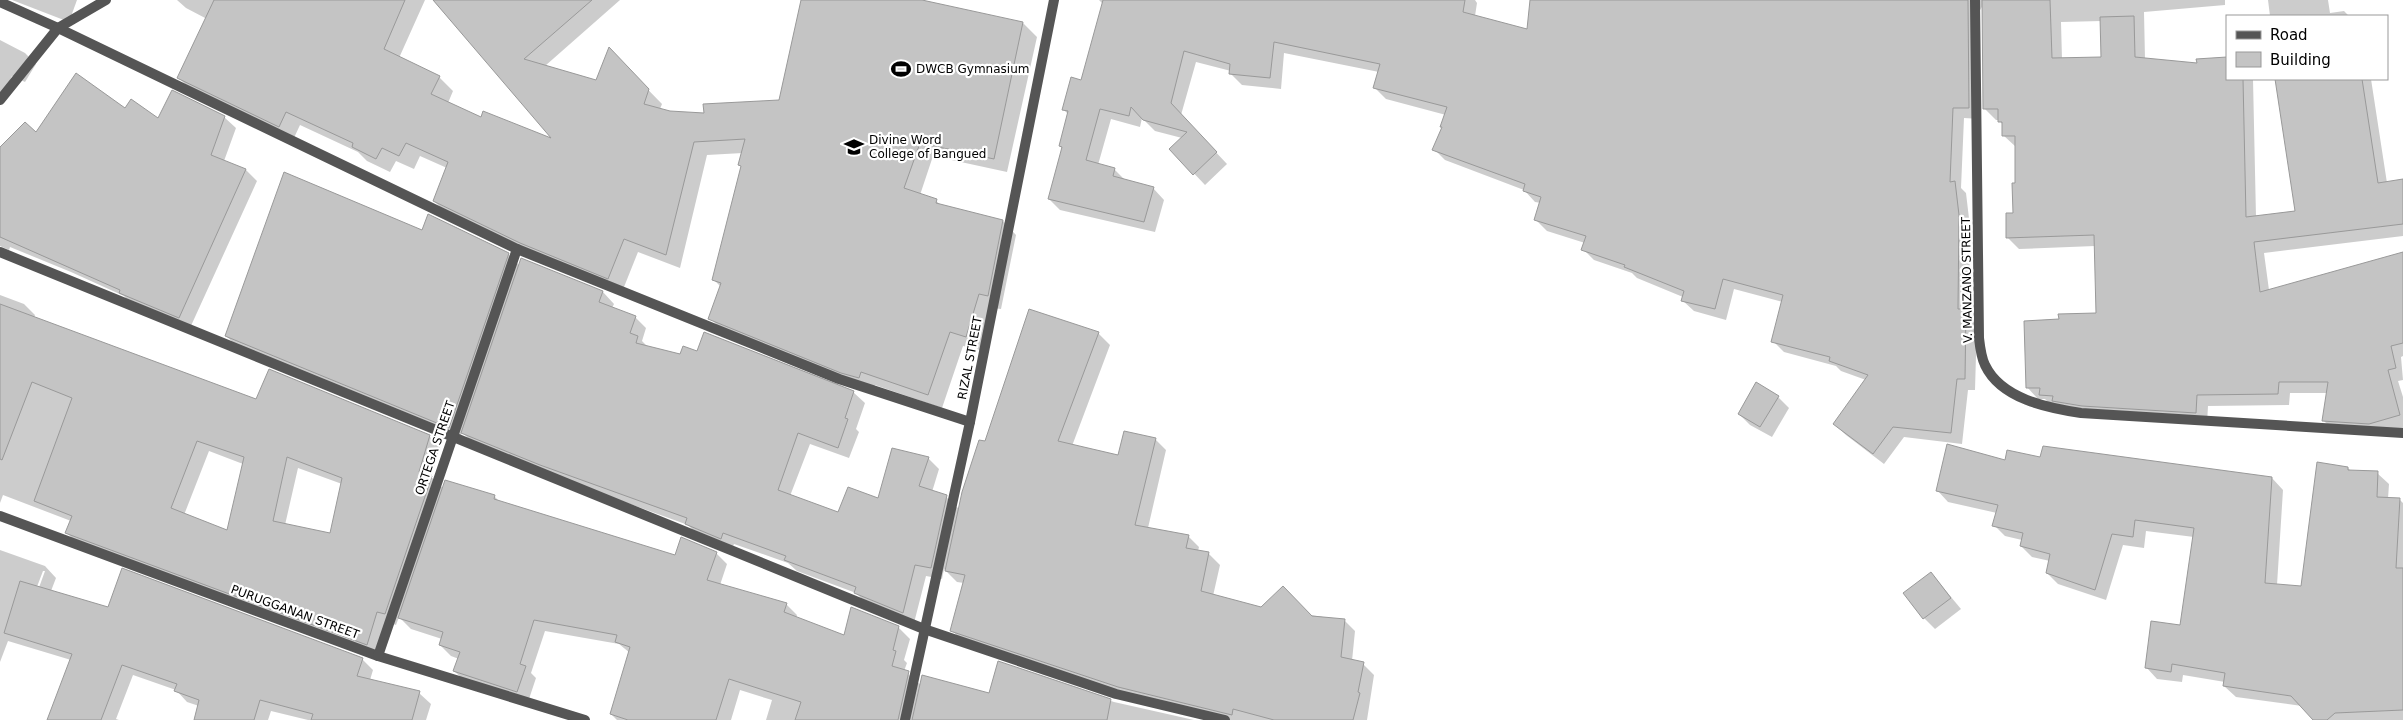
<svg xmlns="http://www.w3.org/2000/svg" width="2403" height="720" font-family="'DejaVu Sans',sans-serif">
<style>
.shadow{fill:#0003;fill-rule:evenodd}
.building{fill:#c4c4c4;stroke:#999;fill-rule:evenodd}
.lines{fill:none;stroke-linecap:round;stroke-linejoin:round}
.street{stroke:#555;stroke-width:10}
.labels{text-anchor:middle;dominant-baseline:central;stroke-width:4.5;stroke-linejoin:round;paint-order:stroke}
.poi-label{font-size:12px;fill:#000;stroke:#fff;text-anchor:start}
.street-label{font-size:12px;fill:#000;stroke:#fff}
</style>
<rect width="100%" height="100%" fill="#fff"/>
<g class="shadow">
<path d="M12,0H77L69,22Z"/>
<path d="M177,0H425L399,58L439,77L453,91L448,103L481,119L555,141L433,0H620L545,66L597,81L622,63L662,104L660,109L670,112L705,114L780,102L803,0H916L1023,23L1037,37L1007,172L933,156L920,195L936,201L942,206L1003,221L1016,235L1001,309L993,308L980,350L963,346L942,408L875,385L873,391L724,332L710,318L721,287L713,279L742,167L743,153L707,155L680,268L638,252L622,292L448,215L434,201L447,168L420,156L414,169L396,161L390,172L367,161L358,152L300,125L293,140L193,92L179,78L207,19L186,8Z"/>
<path d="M1099,0H1475L1477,3L1475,16L1528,30L1531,0H2225V5L2144,12L2145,59L2227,79H2253L2256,217L2297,212L2276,79H2371L2387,183L2403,181V236L2264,253L2269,290L2403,253V356L2401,357L2403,380L2398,381L2403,397V428L2335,432L2324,421L2327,393H2290L2289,405L2208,406L2207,424L2052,406L2045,399H2038L2027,387L2060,321L2097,314L2095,246L2019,249L2008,238L2015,214L2016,147L2003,135V125L1999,120H1996L1984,108L1983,5L1979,12L1980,119L1964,118L1961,188L1966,193L1970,227L1969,314L1977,322L1975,390H1968L1962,444L1904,437L1884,464L1846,435L1834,424L1866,380L1841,371L1836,366L1784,352L1773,341L1783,302L1734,289L1726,320L1694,311L1682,300L1683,297L1637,278L1632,273L1594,260L1583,249L1585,243L1547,231L1536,220L1541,203L1535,202L1524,190L1445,160L1434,149L1443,128L1446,115L1386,99L1375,88L1379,72L1284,53L1281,89L1242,85L1231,74V71L1196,62L1181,115L1227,164L1205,185L1171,149L1182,138L1155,131L1142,118L1140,127L1111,119L1098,165L1114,169L1125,180L1153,188L1164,200L1155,232L1060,210L1049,199L1063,149L1060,146L1069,115L1063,109L1082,81L1103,4ZM2102,21L2103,58L2062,59L2061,22Z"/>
<path d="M2268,0H2328L2330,13L2344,11L2349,16H2270Z"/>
<path d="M0,40L25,53L36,64L25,82L12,76L0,101Z"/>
<path d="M126,109L159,120L224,117L236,128L224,161L246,170L257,181L190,328L131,304L124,296L71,272L10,247L9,250L0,246V148L36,134Z"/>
<path d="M422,231L508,254L520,266L522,260L603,292L614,304L612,308L635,317L646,328L642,341L648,347L853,392L865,403L856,429L859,432L849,458L810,444L790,496L839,514L879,500L928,458L939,469L932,492L946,497L959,509L985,443L1098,333L1110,345L1072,446L1119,457L1155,439L1166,450L1148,528L1188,536L1199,547L1198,551L1208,553L1220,565L1213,596L1262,608L1344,620L1355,631L1352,661L1363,664L1374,675L1367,720H1222L1130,698L963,641L951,630L964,583L957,582L944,569L942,579L926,576L914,623L867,604L856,593L797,571L788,563L734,544L732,549L698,535L688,525L553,476L474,444L462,432L460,438L238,347L226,336Z"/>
<path d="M0,295L24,304L35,315L34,318L257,400L429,436L440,447L431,477L444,489L494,496L500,502L676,556L716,553L727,564L720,585L786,604L797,615L796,618L844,636L898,627L910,639L904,660L907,663L904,671L921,685L990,695L999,663L1114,702L1194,720H766L772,700L740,690L731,720H617L611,714L630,653L619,644L545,631L531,673L536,678L528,702L466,682L454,671L459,659L451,656L440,645L442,639L411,629L399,617L396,625L388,622L378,655L78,544L67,533L71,521L3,495L0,503ZM209,451L243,464L228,532L184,515ZM298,468L342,484L331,534L285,525Z"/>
<path d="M1778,397L1789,408L1772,437L1750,425L1739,414Z"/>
<path d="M2041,458L2272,478L2283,490L2277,585L2302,588L2348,468L2351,471L2377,473L2389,484L2388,499L2400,500L2403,503V720H2315L2302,706L2236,697L2224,686L2225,682L2183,675L2182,682L2157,679L2146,667L2181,626L2194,537L2146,531L2144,548L2123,545L2106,600L2058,584L2047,573L2050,561L2032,557L2021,546L2022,540L2005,536L1994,525L1997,513L1948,502L1937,490L2006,461Z"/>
<path d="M0,550L45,566L56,578L51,591L109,609L362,659L373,670L370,680L419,693L431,704L426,720H308L271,711L268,720H195L199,706L187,702L176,690L133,675L116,719L119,720H48L71,660L8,641L0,662ZM43,571H45L37,593L35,592Z"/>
<path d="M1931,573L1961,609L1935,629L1924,618Z"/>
</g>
<g class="building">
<path d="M214,0H405L384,49L440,76L431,94L481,117L483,111L551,138L433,0H592L524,59L596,80L609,47L649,89L644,104L670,111L704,113L703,104L779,100L801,0H922L1023,22L994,159L920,143L904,188L937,199L936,203L1003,220L988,296L979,294L966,337L950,332L928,395L861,372L859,378L841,373L708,319L721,283L712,280L741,166L738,165L745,139L694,142L666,255L624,239L608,279L520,243L433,201L448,162L406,143L399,156L382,148L376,159L352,147L353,143L286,112L279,127L177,78Z"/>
<path d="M1103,0H1465L1463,12L1527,29L1530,0H1968L1969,108H1953L1950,182L1955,181L1959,215L1958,309H1966L1965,379H1957L1951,433L1893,427L1873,454L1833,424L1868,375L1829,361L1830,357L1771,342L1783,295L1723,279L1715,309L1681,301L1684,291L1624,267L1625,265L1581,250L1586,236L1534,220L1541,197L1523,191L1525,184L1432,150L1442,127H1440L1447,107L1373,88L1380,64L1274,42L1270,78L1229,74L1230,64L1184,51L1171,103L1217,152L1193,175L1169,149L1187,132L1143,120L1131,107L1129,116L1100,109L1086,160L1115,168L1113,176L1154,187L1144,222L1048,199L1062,147L1059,146L1068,111L1062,110L1071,77L1081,80Z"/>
<path d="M1982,0H2050L2052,58L2101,57L2100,17L2134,16L2135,57L2197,63L2196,59L2227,57V79H2243L2246,217L2295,211L2275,79H2362L2378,183L2403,179V224L2254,242L2260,292L2403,252V343L2391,346L2396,368L2388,370L2400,415L2369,424L2322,421L2328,382H2279L2278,394L2197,395L2196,413L2082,406L2052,401L2053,396L2039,395L2040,388H2026L2024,321L2059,319L2058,314L2096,313L2094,235L2006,238V213H2013L2012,183H2015V136H2002V122H1998V109H1983Z"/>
<path d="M76,73L125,108L131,99L158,118L172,90L225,116L211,155L246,169L179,318L119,293L120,290L0,237V147L25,122L36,132Z"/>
<path d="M284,172L422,230L428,214L509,253L449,428L225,336Z"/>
<path d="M521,258L603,291L599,302L636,316L630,333L638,336L636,343L680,354L683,346L697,351L704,332L854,391L845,418L848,419L838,448L798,433L778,490L838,512L848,487L878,498L892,448L929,457L919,486L947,495L931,568L915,565L903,613L854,593L856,587L784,560L786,556L723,533L721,539L685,524L687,518L540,465L461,433Z"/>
<path d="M0,304L256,399L269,369L430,435L419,472L432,476L385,614L377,612L367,645L65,533L72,516L34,501L72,398L32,382L2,460L0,459ZM197,441L244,457L227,530L171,508ZM287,457L342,478L330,533L273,521Z"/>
<path d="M1029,309L1099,332L1058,441L1118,455L1124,431L1156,438L1135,525L1189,535L1186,548L1209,552L1201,591L1261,607L1283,586L1312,616L1345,619L1341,657L1364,662L1358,692L1360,693L1353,720H1274L1233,709L1232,715L1118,687L950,631L965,575L945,571L962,492L979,440L985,441Z"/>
<path d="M1756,382L1779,396L1760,427L1738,414Z"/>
<path d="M1947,444L2005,460L2007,450L2040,457L2043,446L2272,477L2265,583L2301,586L2317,462L2348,467V470L2378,471L2377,497L2400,498L2396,568H2403V710L2335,713L2327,720H2313L2291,696L2223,686L2225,673L2172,664L2171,672L2145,668L2151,621L2180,625L2194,528L2135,520L2133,537L2112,534L2095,590L2046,573L2050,554L2020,546L2023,533L1992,526L1998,505L1936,491Z"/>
<path d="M445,480L495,495L494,499L675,555L681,537L717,552L707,580L787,603L784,612L844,635L851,607L899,626L893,650L896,651L892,666L909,671L898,720H795L801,702L729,679L716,720H628L610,714L630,647L615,642L617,635L534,620L520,664L526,666L517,692L453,671L460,652L439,645L443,632L398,618Z"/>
<path d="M122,568L363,658L357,676L420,691L412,720H311L313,714L260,700L254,720H194L199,700L174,691L177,684L122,665L101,720H47L72,654L4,633L20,581L108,607Z"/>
<path d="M1931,572L1951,598L1923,619L1903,593Z"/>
<path d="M998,661L1111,699L1107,720H912L922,675L989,693Z"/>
</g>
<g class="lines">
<g class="street">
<path d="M1975,0L1979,338C1980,347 1981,357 1985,365C2001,399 2048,408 2081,413L2403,433"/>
<path d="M0,2L58,28L517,249L839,379L970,422"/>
<path d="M0,100L58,28L106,0"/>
<path d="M0,252L924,629L1116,694L1225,720"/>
<path d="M0,516L378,656L585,720"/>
<path d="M378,656L517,249"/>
<path d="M905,720L970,422L1054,0"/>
</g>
</g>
<defs>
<symbol id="stadium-bare" viewBox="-9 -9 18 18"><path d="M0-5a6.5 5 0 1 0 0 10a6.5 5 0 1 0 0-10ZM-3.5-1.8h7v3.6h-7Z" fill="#000" stroke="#fff" stroke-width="2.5" paint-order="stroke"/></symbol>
<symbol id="university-bare" viewBox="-9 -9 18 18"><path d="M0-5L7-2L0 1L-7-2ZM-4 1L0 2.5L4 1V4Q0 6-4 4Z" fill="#000" stroke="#fff" stroke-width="2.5" paint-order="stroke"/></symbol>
</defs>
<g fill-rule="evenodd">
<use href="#stadium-bare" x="887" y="55" width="28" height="28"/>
<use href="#university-bare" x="840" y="133" width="28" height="28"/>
</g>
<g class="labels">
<g class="poi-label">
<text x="916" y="69">DWCB Gymnasium</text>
<text x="869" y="140">Divine Word<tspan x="869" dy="14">College of Bangued</tspan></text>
</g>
<g class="street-label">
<text transform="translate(1967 280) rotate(-91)">V. MANZANO STREET</text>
<text transform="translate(970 358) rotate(-79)">RIZAL STREET</text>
<text transform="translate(435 448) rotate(-71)">ORTEGA STREET</text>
<text transform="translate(295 612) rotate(20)">PURUGGANAN STREET</text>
</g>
</g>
<rect x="2226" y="15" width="162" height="65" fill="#ffffff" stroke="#999999"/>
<rect x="2236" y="31" width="25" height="8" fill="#555555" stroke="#999999"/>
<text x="2270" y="40" font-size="15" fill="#000000">Road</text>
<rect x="2236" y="52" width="25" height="15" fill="#c4c4c4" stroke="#999999"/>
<text x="2270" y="65" font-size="15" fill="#000000">Building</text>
</svg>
